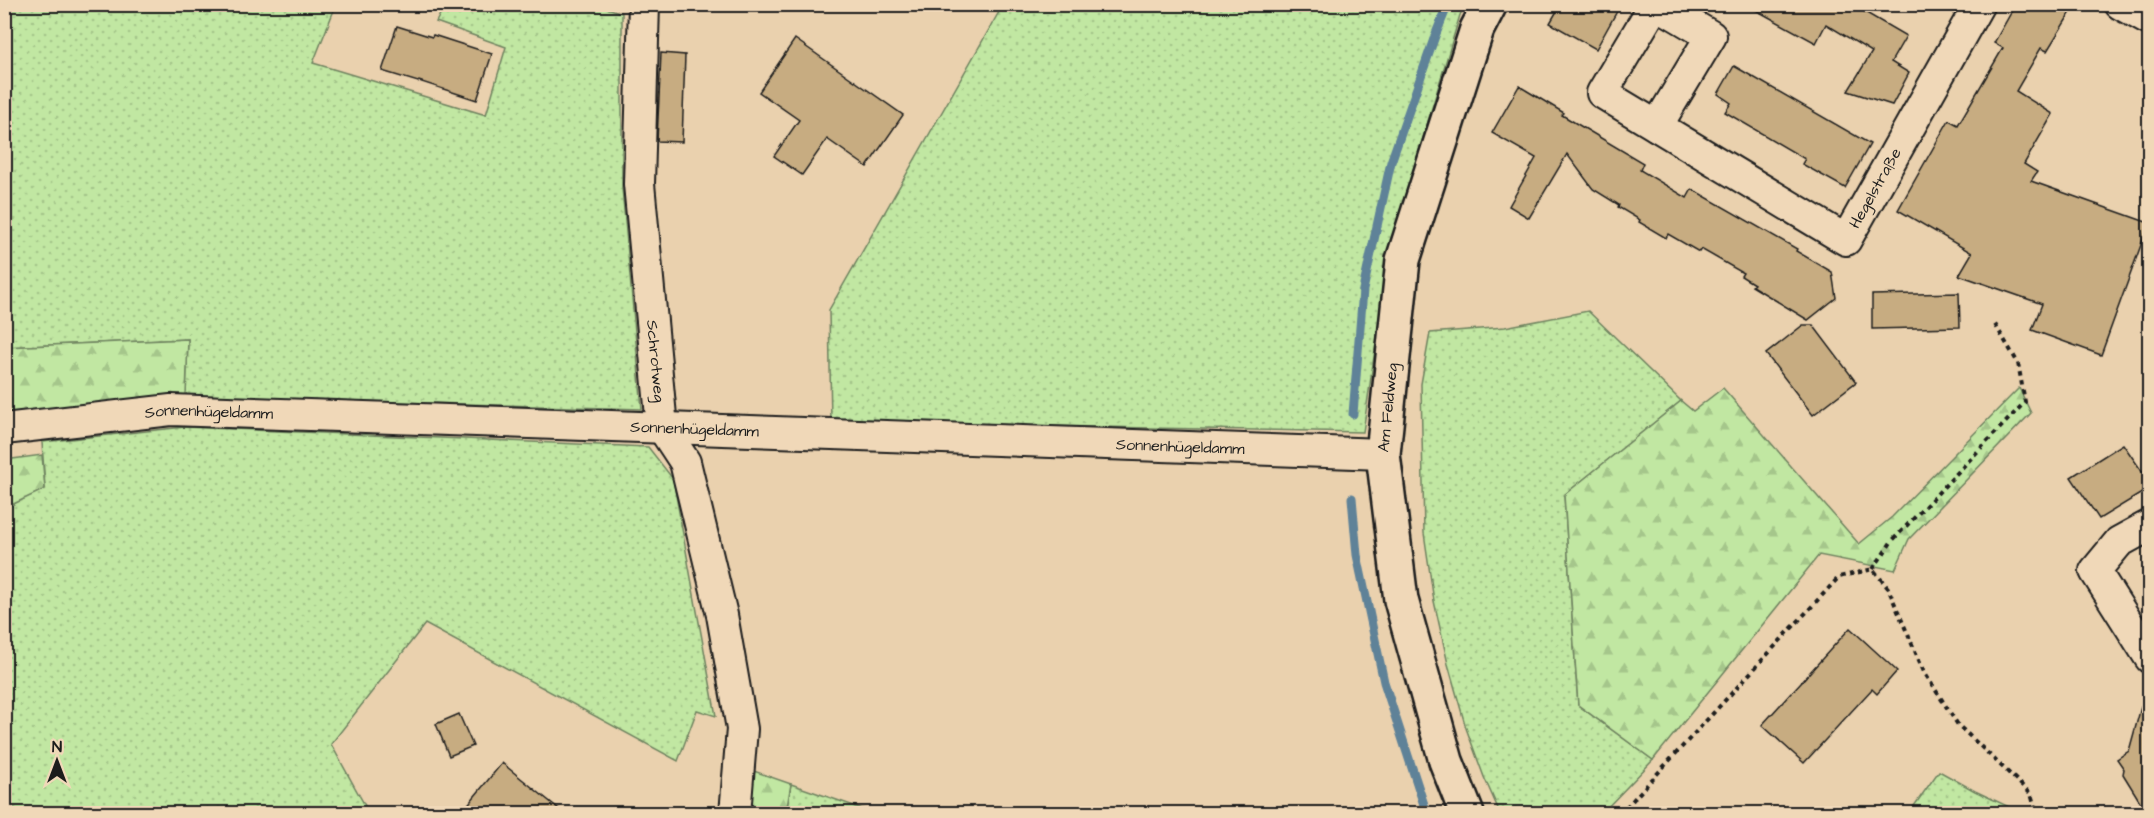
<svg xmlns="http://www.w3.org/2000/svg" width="2154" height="818" font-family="'Architects Daughter',sans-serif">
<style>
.grass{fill:url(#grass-dots);stroke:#6e825f;stroke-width:1.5}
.forest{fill:url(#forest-firs);stroke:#6e825f;stroke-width:1.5}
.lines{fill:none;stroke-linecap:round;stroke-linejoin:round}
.stream{stroke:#5e8298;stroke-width:9}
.building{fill:#c7ac81;stroke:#1c1c1c;stroke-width:1.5}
.street-casing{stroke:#1c1c1c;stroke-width:34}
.secondary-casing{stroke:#1c1c1c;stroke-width:38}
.path{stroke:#1c1c1c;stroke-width:4;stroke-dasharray:4.5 4.5;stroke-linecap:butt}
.street{stroke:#f0d8b8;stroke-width:30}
.secondary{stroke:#f0d8b8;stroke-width:33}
.labels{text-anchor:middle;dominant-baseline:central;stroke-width:4.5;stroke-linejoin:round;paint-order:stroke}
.street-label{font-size:16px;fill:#1c1c1c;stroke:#f0d8b8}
</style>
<defs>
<pattern id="grass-dots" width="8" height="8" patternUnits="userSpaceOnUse" patternTransform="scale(1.5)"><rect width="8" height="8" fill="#c1e7a2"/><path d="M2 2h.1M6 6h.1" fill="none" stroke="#a5c68b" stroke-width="1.8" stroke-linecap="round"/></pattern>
<pattern id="forest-firs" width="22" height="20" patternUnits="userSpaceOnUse" patternTransform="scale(1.5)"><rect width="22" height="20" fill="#c1e7a2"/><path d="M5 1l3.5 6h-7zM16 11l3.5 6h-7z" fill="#a5c68b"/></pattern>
</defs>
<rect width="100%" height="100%" fill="#ead1ae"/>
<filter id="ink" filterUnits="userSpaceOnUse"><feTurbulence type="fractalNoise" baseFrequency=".0167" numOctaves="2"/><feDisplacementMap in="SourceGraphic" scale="12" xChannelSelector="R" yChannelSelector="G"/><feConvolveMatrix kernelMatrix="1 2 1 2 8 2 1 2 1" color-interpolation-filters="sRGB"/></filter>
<g filter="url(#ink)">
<g class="grass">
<path d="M4,5H336L313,63L486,115L506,47L436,22L445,5H599L622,13V188L642,409L186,396L188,339L5,347Z"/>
<path d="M1003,5H1465L1460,15L1390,247L1363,432L831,422L829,310Z"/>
<path d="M1588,311L1681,401L1564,495L1578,705L1653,760L1602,813H1500L1484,777L1466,728L1448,664L1434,601L1424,533L1421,384L1430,333L1505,327Z"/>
<path d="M185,427L648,447L673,479L716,716L697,710L678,761L425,624L331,744L369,813L5,814V508L45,488L42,442Z"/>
<path d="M1939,771L1975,791L2020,812L2021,813H1909Z"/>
<path d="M791,784L874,813H786Z"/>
</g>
<g class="forest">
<path d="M188,339L186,396L100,403L5,415L4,347Z"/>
<path d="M1723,388L1859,544L1892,517L2019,388L2031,413L1909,539L1895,570L1819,555L1653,760L1578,705L1564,495L1681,401L1693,411Z"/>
<path d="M42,455L45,489L5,508V460Z"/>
<path d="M748,769L791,784L786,813H749Z"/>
</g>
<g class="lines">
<g class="stream">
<path d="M1353,414L1363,290L1391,162L1435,36L1448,4"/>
<path d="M1352,498L1357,555L1384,682L1427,814"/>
</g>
</g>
<g class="building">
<path d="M1561,4H1621L1596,49L1550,23Z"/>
<path d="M1745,4H1851L1906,36L1891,62L1909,73L1892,105L1848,91L1872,52L1826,24L1816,43Z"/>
<path d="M2016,4H2076L2047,51L2041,48L2016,91L2053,114L2024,164L2037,172L2031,181L2149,223L2101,355L2032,330L2042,304L1959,275L1972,253L1898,210L1949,120L1958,125L2003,48L1994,43Z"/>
<path d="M397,26L432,37L433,35L492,54L477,100L419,81L418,82L382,71Z"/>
<path d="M795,39L903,115L867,167L827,139L802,175L774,156L799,120L759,92Z"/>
<path d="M661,53L685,55L682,142L657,141Z"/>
<path d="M1734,66L1870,144L1845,188L1802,164L1805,159L1725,112L1731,103L1718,94Z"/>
<path d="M1519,86L1564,113L1562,115L1643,163L1640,170L1687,198L1692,189L1797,249L1796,251L1832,272L1836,298L1808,320L1752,286L1754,284L1741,276L1743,273L1701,249L1699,252L1668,234L1666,238L1639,222L1640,220L1618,207L1619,205L1593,189L1567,154L1529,218L1509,206L1536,158L1492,133Z"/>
<path d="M1959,293L1960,327L1872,329V295Z"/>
<path d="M1803,325H1813L1856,382L1813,415L1766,354Z"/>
<path d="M2123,444L2150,483V488L2099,519L2071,477Z"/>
<path d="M1850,628L1897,671L1877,694L1872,689L1804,763L1762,725Z"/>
<path d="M2141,707L2150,708V813H2147L2123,774L2124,769L2117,759L2129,751Z"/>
<path d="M459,714L473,746L449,756L436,724Z"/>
<path d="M502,763L564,813H461Z"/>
</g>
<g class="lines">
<defs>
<g id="street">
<path id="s1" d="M644,4L639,184L662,427L685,462L722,615L742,729L735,814"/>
<path id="s2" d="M1655,4L1602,93L1846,240L1979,4"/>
<path d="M2120,4L2147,19"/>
<path d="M1657,126L1711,36L1657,4"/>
<path id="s3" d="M4,429L171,410L1383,454"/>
<path d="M2150,525L2119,542L2095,571L2150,658"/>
</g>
<g id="secondary">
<path id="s4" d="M1467,814L1446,761L1401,600L1383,454L1403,260L1477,29L1490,4"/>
</g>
</defs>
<use href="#street" class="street-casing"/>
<use href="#secondary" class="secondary-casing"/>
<g class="path">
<path d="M1873,569L1892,541L2025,402L2018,363L1993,321"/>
<path d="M1620,814L1839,577L1873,569L1888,588L1924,672L1958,725L2031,794L2037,814"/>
</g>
<use href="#street" class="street"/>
<use href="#secondary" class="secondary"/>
</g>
</g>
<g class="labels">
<g class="street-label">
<text stroke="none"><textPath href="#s2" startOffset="448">Hegelstraße</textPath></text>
<text stroke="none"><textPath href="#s1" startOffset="358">Schrotweg</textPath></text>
<text stroke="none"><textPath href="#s4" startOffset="418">Am Feldweg</textPath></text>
<text stroke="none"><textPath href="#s3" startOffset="206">Sonnenhügeldamm</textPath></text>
<text stroke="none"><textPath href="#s3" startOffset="692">Sonnenhügeldamm</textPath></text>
<text stroke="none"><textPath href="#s3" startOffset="1178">Sonnenhügeldamm</textPath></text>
</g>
</g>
<rect width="2154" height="818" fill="none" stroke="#f0d8b8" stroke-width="24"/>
<rect x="12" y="12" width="2130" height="794" fill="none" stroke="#1c1c1c" stroke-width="2" filter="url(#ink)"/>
<g transform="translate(57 761)" stroke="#f0d8b8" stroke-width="4.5" paint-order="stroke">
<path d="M0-4.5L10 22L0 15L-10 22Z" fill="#1c1c1c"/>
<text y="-9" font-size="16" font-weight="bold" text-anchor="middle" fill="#1c1c1c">N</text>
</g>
</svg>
